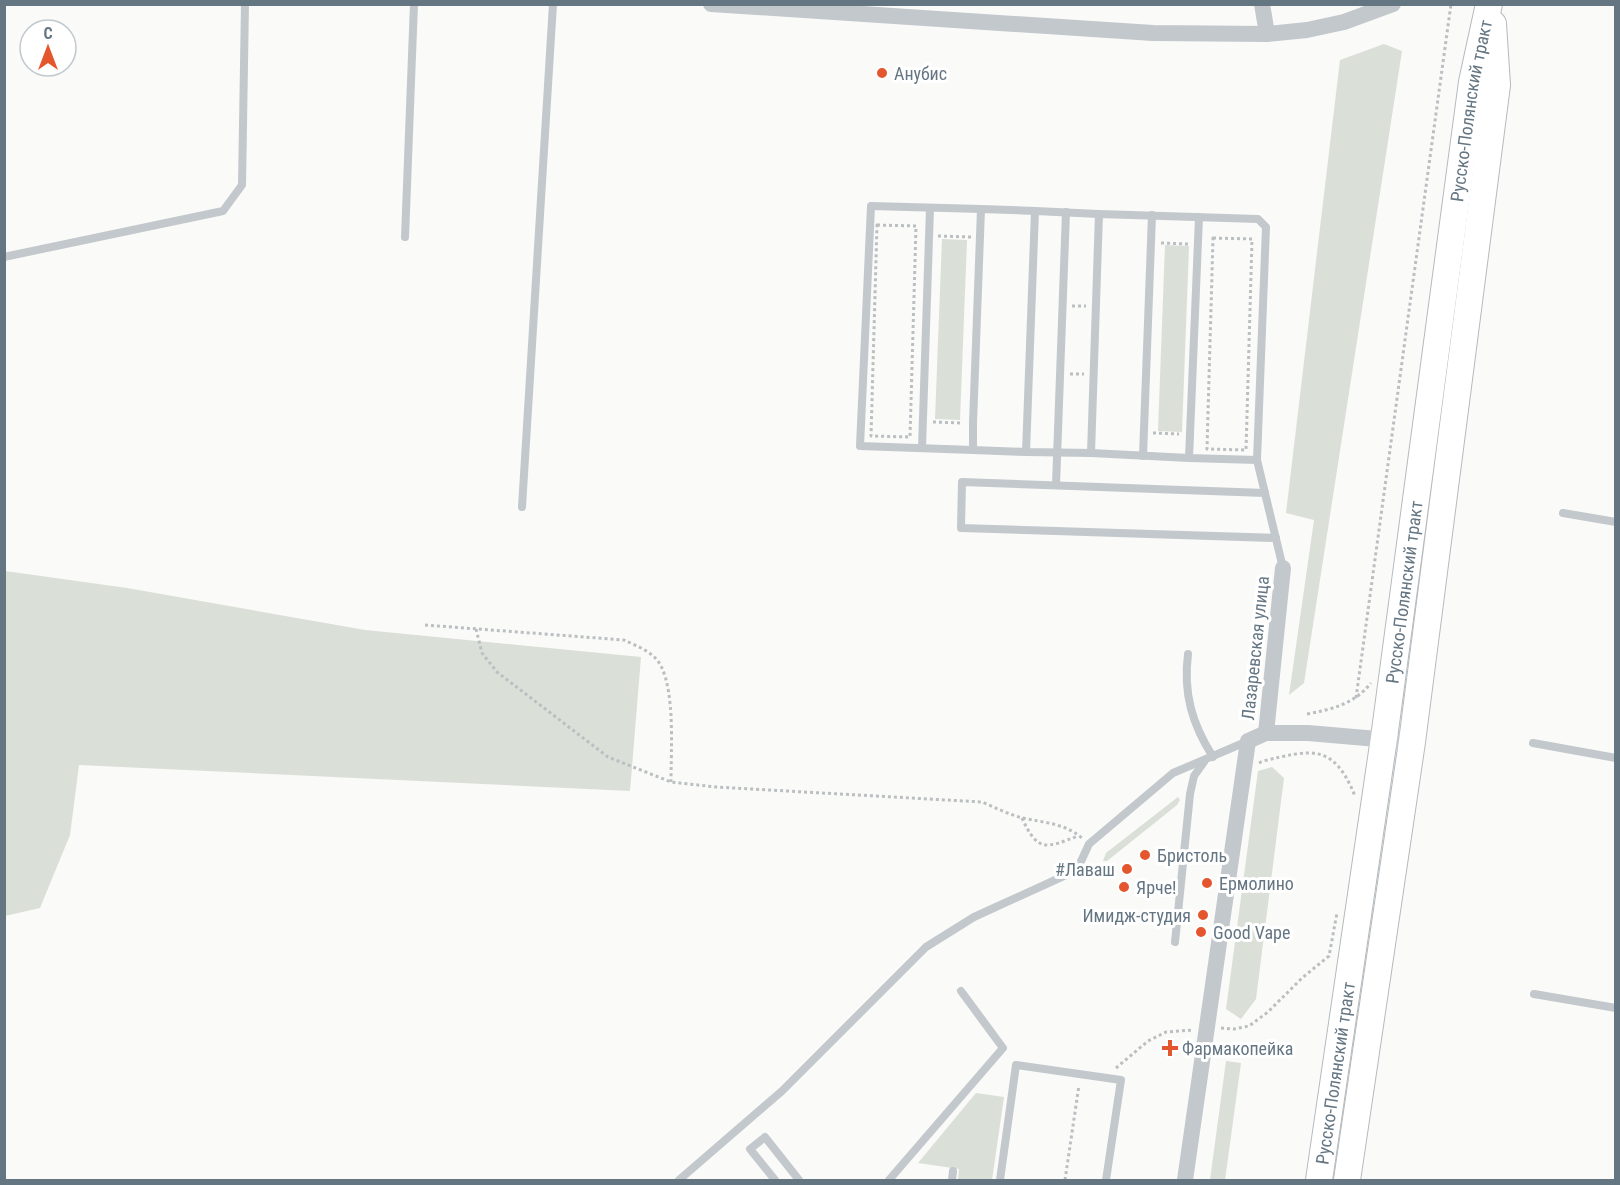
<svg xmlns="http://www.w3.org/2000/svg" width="1620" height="1185" font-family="'Roboto Condensed',sans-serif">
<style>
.green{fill:#dadfd7}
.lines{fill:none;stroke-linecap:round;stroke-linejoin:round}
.primary-casing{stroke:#b5babe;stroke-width:28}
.path{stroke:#bbbfc2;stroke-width:3;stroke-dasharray:3 3;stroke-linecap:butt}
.lane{stroke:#c3c8cc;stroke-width:8}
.street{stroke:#c3c8cc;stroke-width:16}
.primary{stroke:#fff;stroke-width:26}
.poi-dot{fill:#e4572e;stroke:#fff;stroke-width:2}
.labels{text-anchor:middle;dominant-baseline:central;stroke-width:6;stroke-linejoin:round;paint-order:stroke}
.poi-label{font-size:18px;fill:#657683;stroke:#fff;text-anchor:start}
.street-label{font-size:18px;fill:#657683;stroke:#fff}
</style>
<rect width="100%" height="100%" fill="#fafaf8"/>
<g class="green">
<path d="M1384,44L1402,51L1304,683L1289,695L1314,520L1286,513L1340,60Z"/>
<path d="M942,239L967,240L960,420L935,419Z"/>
<path d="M1165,245L1189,246L1182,432L1158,431Z"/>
<path d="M5,571L127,588L365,630L641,657L630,791L79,765L70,835L40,908L5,916Z"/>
<path d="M1272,767L1284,778L1256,999L1241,1019L1226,1009L1258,771Z"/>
<path d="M1178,797L1180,800L1177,805L1107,861H1103L1106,853Z"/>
<path d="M1226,1061L1241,1063L1225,1180H1210Z"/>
<path d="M976,1093L1004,1097L992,1180H958L959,1169L918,1163Z"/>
</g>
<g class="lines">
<defs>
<g id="primary">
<path id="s1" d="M1319,1180L1384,738L1472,82L1489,4"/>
<path d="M1347,1180L1412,742L1497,85L1493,24"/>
</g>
</defs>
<use href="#primary" class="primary-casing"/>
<g class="path">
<path d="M877,225L916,226L910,437L871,436Z"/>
<path d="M938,236L971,237"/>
<path d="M1213,238L1252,239L1246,450L1207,449Z"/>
<path d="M1161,243L1188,244"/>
<path d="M1072,306H1086"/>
<path d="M1070,374H1084"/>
<path d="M933,422L962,423"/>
<path d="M1153,433L1179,434"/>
<path d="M425,625L624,640C637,646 654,652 661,666C675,694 671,749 671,782"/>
<path d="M476,629L482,653L497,672L608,757L671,782L716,787L982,802C996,808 1010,815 1023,818C1045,823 1064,823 1082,838"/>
<path d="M1356,698L1451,4"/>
<path d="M1307,714C1333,709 1354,704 1371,683"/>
<path d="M1259,763L1263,761C1311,750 1333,742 1355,796"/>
<path d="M1022,818C1038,853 1046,848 1078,836"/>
<path d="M1221,1028L1234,1029L1249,1026L1268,1012L1302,978L1329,956L1337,913"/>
<path d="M1116,1068L1148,1041L1166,1032L1193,1030"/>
<path d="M1065,1180L1079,1085"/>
</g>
<g class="lane">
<path d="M1199,217L1189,458L1257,460L1283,568"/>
<path d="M405,237L414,4"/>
<path d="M4,257L223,211L242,185L245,4"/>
<path d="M922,448L930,208"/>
<path d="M973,450L860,446L871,206L981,209"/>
<path d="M1026,452L973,450V423L981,209L1035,211"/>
<path d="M1091,453L1026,452L1035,211L1099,214"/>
<path d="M1143,456L1152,215"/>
<path d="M1189,458L1091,453L1099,214L1258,219L1266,227L1257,460"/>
<path d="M1056,485L1066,212"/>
<path d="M1265,493L962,482L961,528L1276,538"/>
<path d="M522,507L553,4"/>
<path d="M1563,513L1616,522"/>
<path d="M1188,654C1183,693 1192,724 1213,757"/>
<path d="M1533,743L1616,758"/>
<path d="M1175,942L1190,794L1194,776L1204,762"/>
<path d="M1534,994L1616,1008"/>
<path d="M679,1180L782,1091L926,947L974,917L1077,870L1089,844L1173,773L1248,741"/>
<path d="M775,1180L750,1149L765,1137L799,1180"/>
<path d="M889,1180L1003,1048L961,991"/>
<path d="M952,1180L953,1171"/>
<path d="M1000,1180L1016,1065L1121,1080L1106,1180"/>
</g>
<g class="street">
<path d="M711,4L1153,33L1267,34L1307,30L1344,22L1393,4"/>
<path d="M1262,4L1267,34"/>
<path d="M1266,733L1283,568"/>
<path d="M1185,1180L1248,741L1266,733H1308L1412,742"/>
</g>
<use href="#primary" class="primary"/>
</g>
<g class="poi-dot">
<circle cx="882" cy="73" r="6"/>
<circle cx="1145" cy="855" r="6"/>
<circle cx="1127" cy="869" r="6"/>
<circle cx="1207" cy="883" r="6"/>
<circle cx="1124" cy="887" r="6"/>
<circle cx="1203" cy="915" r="6"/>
<circle cx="1201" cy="932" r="6"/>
<path d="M1167 1039h6v6h6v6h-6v6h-6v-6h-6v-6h6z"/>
</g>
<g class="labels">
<g class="poi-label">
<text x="894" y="73">Анубис</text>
<text x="1157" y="855">Бристоль</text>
<text x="1115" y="869" text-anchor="end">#Лаваш</text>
<text x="1219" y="883">Ермолино</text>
<text x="1136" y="887">Ярче!</text>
<text x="1191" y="915" text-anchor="end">Имидж-студия</text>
<text x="1213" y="932">Good Vape</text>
<text x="1182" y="1048">Фармакопейка</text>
</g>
<g class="street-label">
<text stroke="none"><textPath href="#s1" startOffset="1080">Русско-Полянский тракт</textPath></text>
<text stroke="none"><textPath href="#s1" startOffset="594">Русско-Полянский тракт</textPath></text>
<text transform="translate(1255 648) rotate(-84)">Лазаревская улица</text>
<text stroke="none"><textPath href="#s1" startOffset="108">Русско-Полянский тракт</textPath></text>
</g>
</g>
<rect width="1620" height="1185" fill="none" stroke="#657683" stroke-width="12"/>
<g transform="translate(48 48)"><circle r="28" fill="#ffffff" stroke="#c1c8cd" stroke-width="1.5"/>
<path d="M0-4.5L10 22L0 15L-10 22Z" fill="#e4572e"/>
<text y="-9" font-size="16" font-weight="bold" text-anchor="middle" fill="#657683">С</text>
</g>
</svg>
